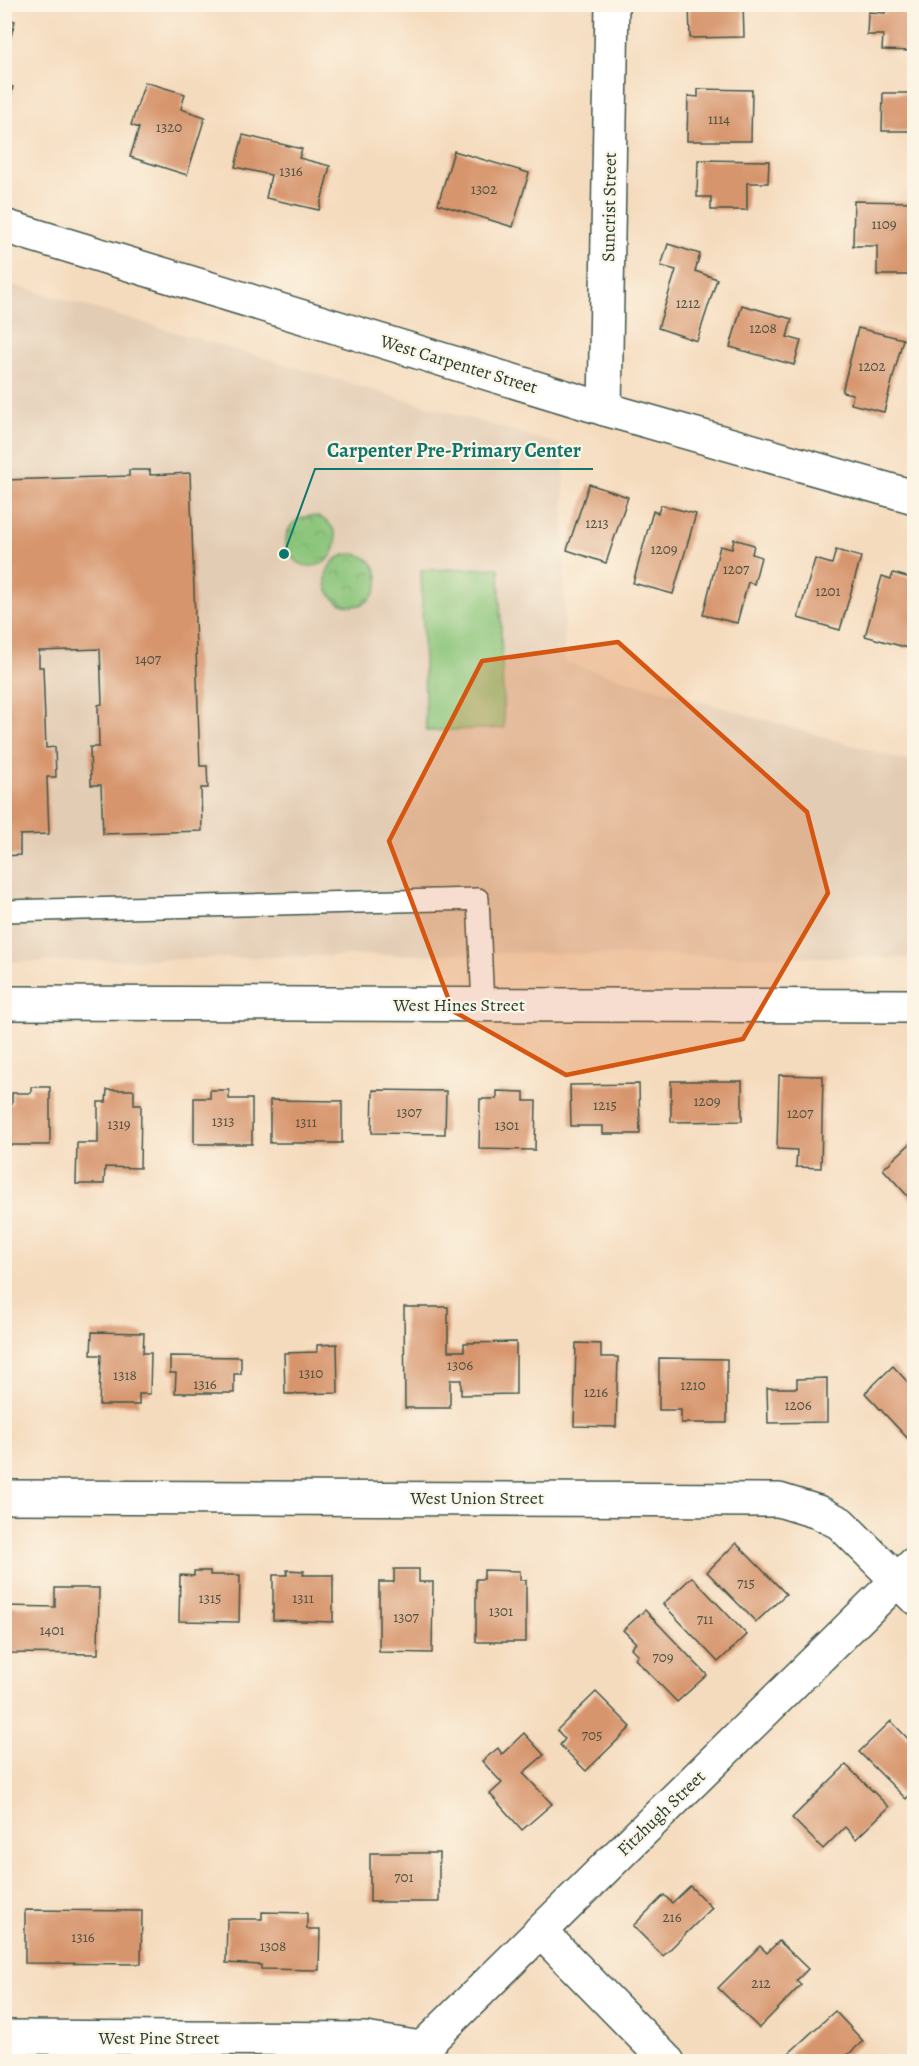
<svg xmlns="http://www.w3.org/2000/svg" width="919" height="2066" font-family="Alegreya,serif">
<style>
.built{fill:#e3ccb4}
.park{fill:url(#park-crowns);stroke:#548056;stroke-width:1.5}
.garden{fill:#8ac479;stroke:#548056;stroke-width:1.5}
.building{fill:#d7956d}
.lines{fill:none;stroke-linecap:round;stroke-linejoin:round}
.service-casing{stroke:#3f5549;stroke-width:24}
.minor-casing{stroke:#3f5549;stroke-width:36}
.service{stroke:#fff;stroke-width:21}
.minor{stroke:#fff;stroke-width:33}
.marked{fill:#d45610;fill-opacity:0.2;stroke:#d45610;stroke-width:4.5;stroke-linejoin:round}
.labels{text-anchor:middle;dominant-baseline:central;stroke-width:4.5;stroke-linejoin:round;paint-order:stroke}
.number-label{font-size:15px;fill:#4d5342}
.street-label{font-size:18px;fill:#1f3d34;stroke:#fcf5e5}
.leader{fill:none;stroke:#0f766e;stroke-width:2}
.callout-dot{fill:#0f766e;stroke:#fcf5e5;stroke-width:2}
.callout-label{font-size:20px;text-anchor:middle;font-weight:bold;fill:#0f766e;stroke:#fcf5e5;stroke-width:4.5;stroke-linejoin:round;paint-order:stroke}
</style>
<defs>
<pattern id="park-crowns" width="20" height="18" patternUnits="userSpaceOnUse" patternTransform="scale(1.5)"><rect width="20" height="18" fill="#8ac479"/><path d="M2 6a3 3 0 1 1 6 0M12 15a3 3 0 1 1 6 0" fill="none" stroke="#70a064"/></pattern>
</defs>
<rect width="100%" height="100%" fill="#fcf5e5"/>
<filter id="ink" filterUnits="userSpaceOnUse"><feTurbulence type="fractalNoise" baseFrequency=".0167" numOctaves="2"/><feDisplacementMap in="SourceGraphic" scale="12" xChannelSelector="R" yChannelSelector="G"/><feConvolveMatrix kernelMatrix="1 2 1 2 8 2 1 2 1" color-interpolation-filters="sRGB"/></filter>
<filter id="wash" filterUnits="userSpaceOnUse"><feTurbulence type="fractalNoise" baseFrequency=".008" numOctaves="4" result="noise"/><feDisplacementMap in="SourceGraphic" scale="24" xChannelSelector="R" yChannelSelector="G"/><feGaussianBlur stdDeviation="1.35" result="paint"/><feColorMatrix in="noise" values="0 0 0 0 0 0 0 0 0 0 0 0 0 0 0 0 0 1.4 0 .05"/><feComposite in="paint" operator="in"/></filter>
<g filter="url(#wash)">
<rect width="100%" height="100%" fill="#f5dbbe"/>
<path class="built" d="M4,282L564,446V662L914,763V958L502,953L5,962Z"/>
<g class="park">
<circle cx="311" cy="541" r="25"/>
<circle cx="352" cy="580" r="26"/>
</g>
<path class="garden" d="M499,568L504,728L426,731L421,570Z"/>
<g id="blocks">
<g class="building">
<path d="M689,4H743L744,37L690,38Z"/>
<path d="M885,8L914,9V51L882,50L883,35H867L868,12L885,13Z"/>
<path d="M4,18L15,21L5,59H4Z"/>
<path d="M145,82L185,94L181,109L205,117L187,175L130,157L139,128L131,125Z"/>
<path d="M4,84L13,87L5,116H4Z"/>
<path d="M698,89L752,90L751,141H687L688,96L698,97Z"/>
<path d="M883,93H914V131H882Z"/>
<path d="M243,135L302,149L299,158L330,166L319,210L266,198L271,175L235,167Z"/>
<path d="M454,151L529,173L513,227L438,204Z"/>
<path d="M698,160L769,161L768,183H747V210H711V197H697Z"/>
<path d="M854,201L914,202V275H877V246H853Z"/>
<path d="M668,244L700,254L695,271L717,279L697,341L658,328L676,270L661,266Z"/>
<path d="M742,305L792,319L787,337L801,341L794,365L730,347Z"/>
<path d="M858,328L903,339L884,412L851,404L853,394L842,392Z"/>
<path d="M129,470H150V475L190,473L200,766H207L208,788H201L202,831L103,834L101,785H91L90,747H99L98,705L102,704L100,649L39,651V667H43L46,748L55,747L56,777H47L49,834L20,835V855L4,856V480L129,476Z"/>
<path d="M589,484L628,497L606,563L567,550Z"/>
<path d="M661,505L696,514L673,594L633,583L653,511L658,513Z"/>
<path d="M734,539L754,545L752,554L761,557L754,584L748,582L737,623L703,615L720,546L732,549Z"/>
<path d="M836,550L861,557L840,630L798,618L815,559L832,564Z"/>
<path d="M893,573L914,579V623L908,648L865,636L882,576L891,579Z"/>
<path d="M779,1075L823,1076L821,1168L796,1167L797,1150L777,1149Z"/>
<path d="M671,1081H742V1121L671,1122Z"/>
<path d="M639,1084L640,1134H603V1126H571L570,1085Z"/>
<path d="M31,1087H50V1145H5V1104H12V1093H31Z"/>
<path d="M107,1090H134V1105H141L140,1168L105,1167L104,1184H76L77,1143H98V1102H106Z"/>
<path d="M210,1090H229V1099H252V1144H194V1098H210Z"/>
<path d="M373,1090L446,1091L445,1134L372,1133Z"/>
<path d="M497,1091L524,1092V1101H536L535,1150L479,1149L480,1099H497Z"/>
<path d="M270,1100L342,1101V1143H270Z"/>
<path d="M912,1142L914,1145V1203L883,1169Z"/>
<path d="M404,1307H448V1351H464V1343L516,1342V1394L461,1395V1380H450V1408H405Z"/>
<path d="M92,1332L144,1333L143,1353H151L150,1394H139V1405H99L101,1355H91Z"/>
<path d="M576,1343L601,1344V1357H618L616,1427L574,1426Z"/>
<path d="M337,1344L338,1393L285,1394L284,1353L317,1352V1345Z"/>
<path d="M170,1356L241,1357V1374H234V1393H175L176,1373H170Z"/>
<path d="M659,1358L727,1359V1423H681V1410H659Z"/>
<path d="M893,1366L914,1389V1445L865,1393Z"/>
<path d="M827,1378V1422L768,1423L767,1388H797V1379Z"/>
<path d="M736,1543L786,1594L756,1622L707,1572Z"/>
<path d="M394,1569H419V1582H433L432,1653L379,1652V1582H394Z"/>
<path d="M287,1570L304,1571L303,1575H333V1622L273,1620V1575H287Z"/>
<path d="M484,1570L520,1571V1580H526V1642H476V1579H484Z"/>
<path d="M194,1571H210V1575H240L239,1622L179,1621L180,1575L194,1576Z"/>
<path d="M692,1577L747,1635L718,1662L663,1604Z"/>
<path d="M55,1588H99L98,1654L4,1653V1606L55,1607Z"/>
<path d="M645,1610L707,1675L677,1702L635,1659L638,1655L631,1648L636,1643L623,1630Z"/>
<path d="M596,1692L631,1727L586,1771L560,1745L565,1739L557,1730Z"/>
<path d="M891,1721L914,1745V1790L906,1799L859,1752Z"/>
<path d="M524,1733L544,1755L523,1773L552,1804L522,1830L490,1794L502,1783L482,1761L498,1748L502,1754Z"/>
<path d="M846,1765L889,1807L856,1839L845,1827L823,1849L792,1818Z"/>
<rect x="370" y="1853" width="69" height="49"/>
<path d="M690,1886L712,1908L663,1956L633,1926L664,1895L672,1903Z"/>
<path d="M25,1910L142,1911L141,1964L25,1963Z"/>
<path d="M262,1912L307,1913V1929H320L319,1970L261,1969V1965L226,1963L227,1919H262Z"/>
<path d="M779,1941L808,1969L796,1981L801,1985L759,2028L718,1988L760,1946L767,1953Z"/>
<path d="M835,2011L863,2041L840,2062H797L789,2053Z"/>
</g>
</g>
</g>
<g filter="url(#ink)">
<use href="#blocks" fill-opacity="0" stroke="#3f5549" stroke-width="1.5"/>
<g class="lines">
<defs>
<path id="service" d="M4,911L478,899L483,1005"/>
<g id="minor">
<path d="M4,226L605,409L914,497"/>
<path d="M605,409L612,4"/>
<path d="M4,1003L914,1006"/>
<path d="M4,1497L779,1500L818,1512L840,1523L914,1597"/>
<path d="M540,1931L668,2062"/>
<path d="M4,2037L365,2039L421,2048"/>
<path d="M408,2062L914,1564"/>
</g>
</defs>
<use href="#service" class="service-casing"/>
<use href="#minor" class="minor-casing"/>
<use href="#service" class="service"/>
<use href="#minor" class="minor"/>
</g>
</g>
<path class="marked" d="M618,642L807,812L828,893L743,1039L566,1075L453,1011L389,841L482,661Z"/>
<g class="labels">
<g class="number-label">
<text x="719" y="119">1114</text>
<text x="169" y="127">1320</text>
<text x="291" y="171">1316</text>
<text x="484" y="189">1302</text>
<text x="884" y="224">1109</text>
<text x="688" y="303">1212</text>
<text x="763" y="328">1208</text>
<text x="872" y="366">1202</text>
<text x="597" y="523">1213</text>
<text x="664" y="549">1209</text>
<text x="736" y="569">1207</text>
<text x="828" y="591">1201</text>
<text x="148" y="659">1407</text>
<text x="707" y="1101">1209</text>
<text x="605" y="1105">1215</text>
<text x="409" y="1112">1307</text>
<text x="800" y="1113">1207</text>
<text x="223" y="1121">1313</text>
<text x="306" y="1122">1311</text>
<text x="119" y="1124">1319</text>
<text x="507" y="1125">1301</text>
<text x="460" y="1365">1306</text>
<text x="311" y="1373">1310</text>
<text x="125" y="1375">1318</text>
<text x="205" y="1384">1316</text>
<text x="693" y="1385">1210</text>
<text x="596" y="1392">1216</text>
<text x="798" y="1405">1206</text>
<text x="746" y="1583">715</text>
<text x="210" y="1598">1315</text>
<text x="303" y="1598">1311</text>
<text x="501" y="1611">1301</text>
<text x="406" y="1617">1307</text>
<text x="705" y="1619">711</text>
<text x="52" y="1630">1401</text>
<text x="663" y="1657">709</text>
<text x="592" y="1735">705</text>
<text x="404" y="1877">701</text>
<text x="672" y="1917">216</text>
<text x="83" y="1937">1316</text>
<text x="273" y="1946">1308</text>
<text x="761" y="1983">212</text>
</g>
<g class="street-label">
<text transform="translate(609 207) rotate(-89)">Suncrist Street</text>
<text transform="translate(459 364) rotate(17)">West Carpenter Street</text>
<text x="459" y="1005">West Hines Street</text>
<text x="477" y="1498">West Union Street</text>
<text transform="translate(661 1813) rotate(-44)">Fitzhugh Street</text>
<text x="159" y="2038">West Pine Street</text>
</g>
</g>
<path class="leader" d="M284 554L315 469H593"/>
<circle class="callout-dot" cx="284" cy="554" r="6"/>
<g class="callout-label">
<text x="454" y="457">Carpenter Pre-Primary Center</text>
</g>
<rect width="919" height="2066" fill="none" stroke="#fcf5e5" stroke-width="24"/>
</svg>
